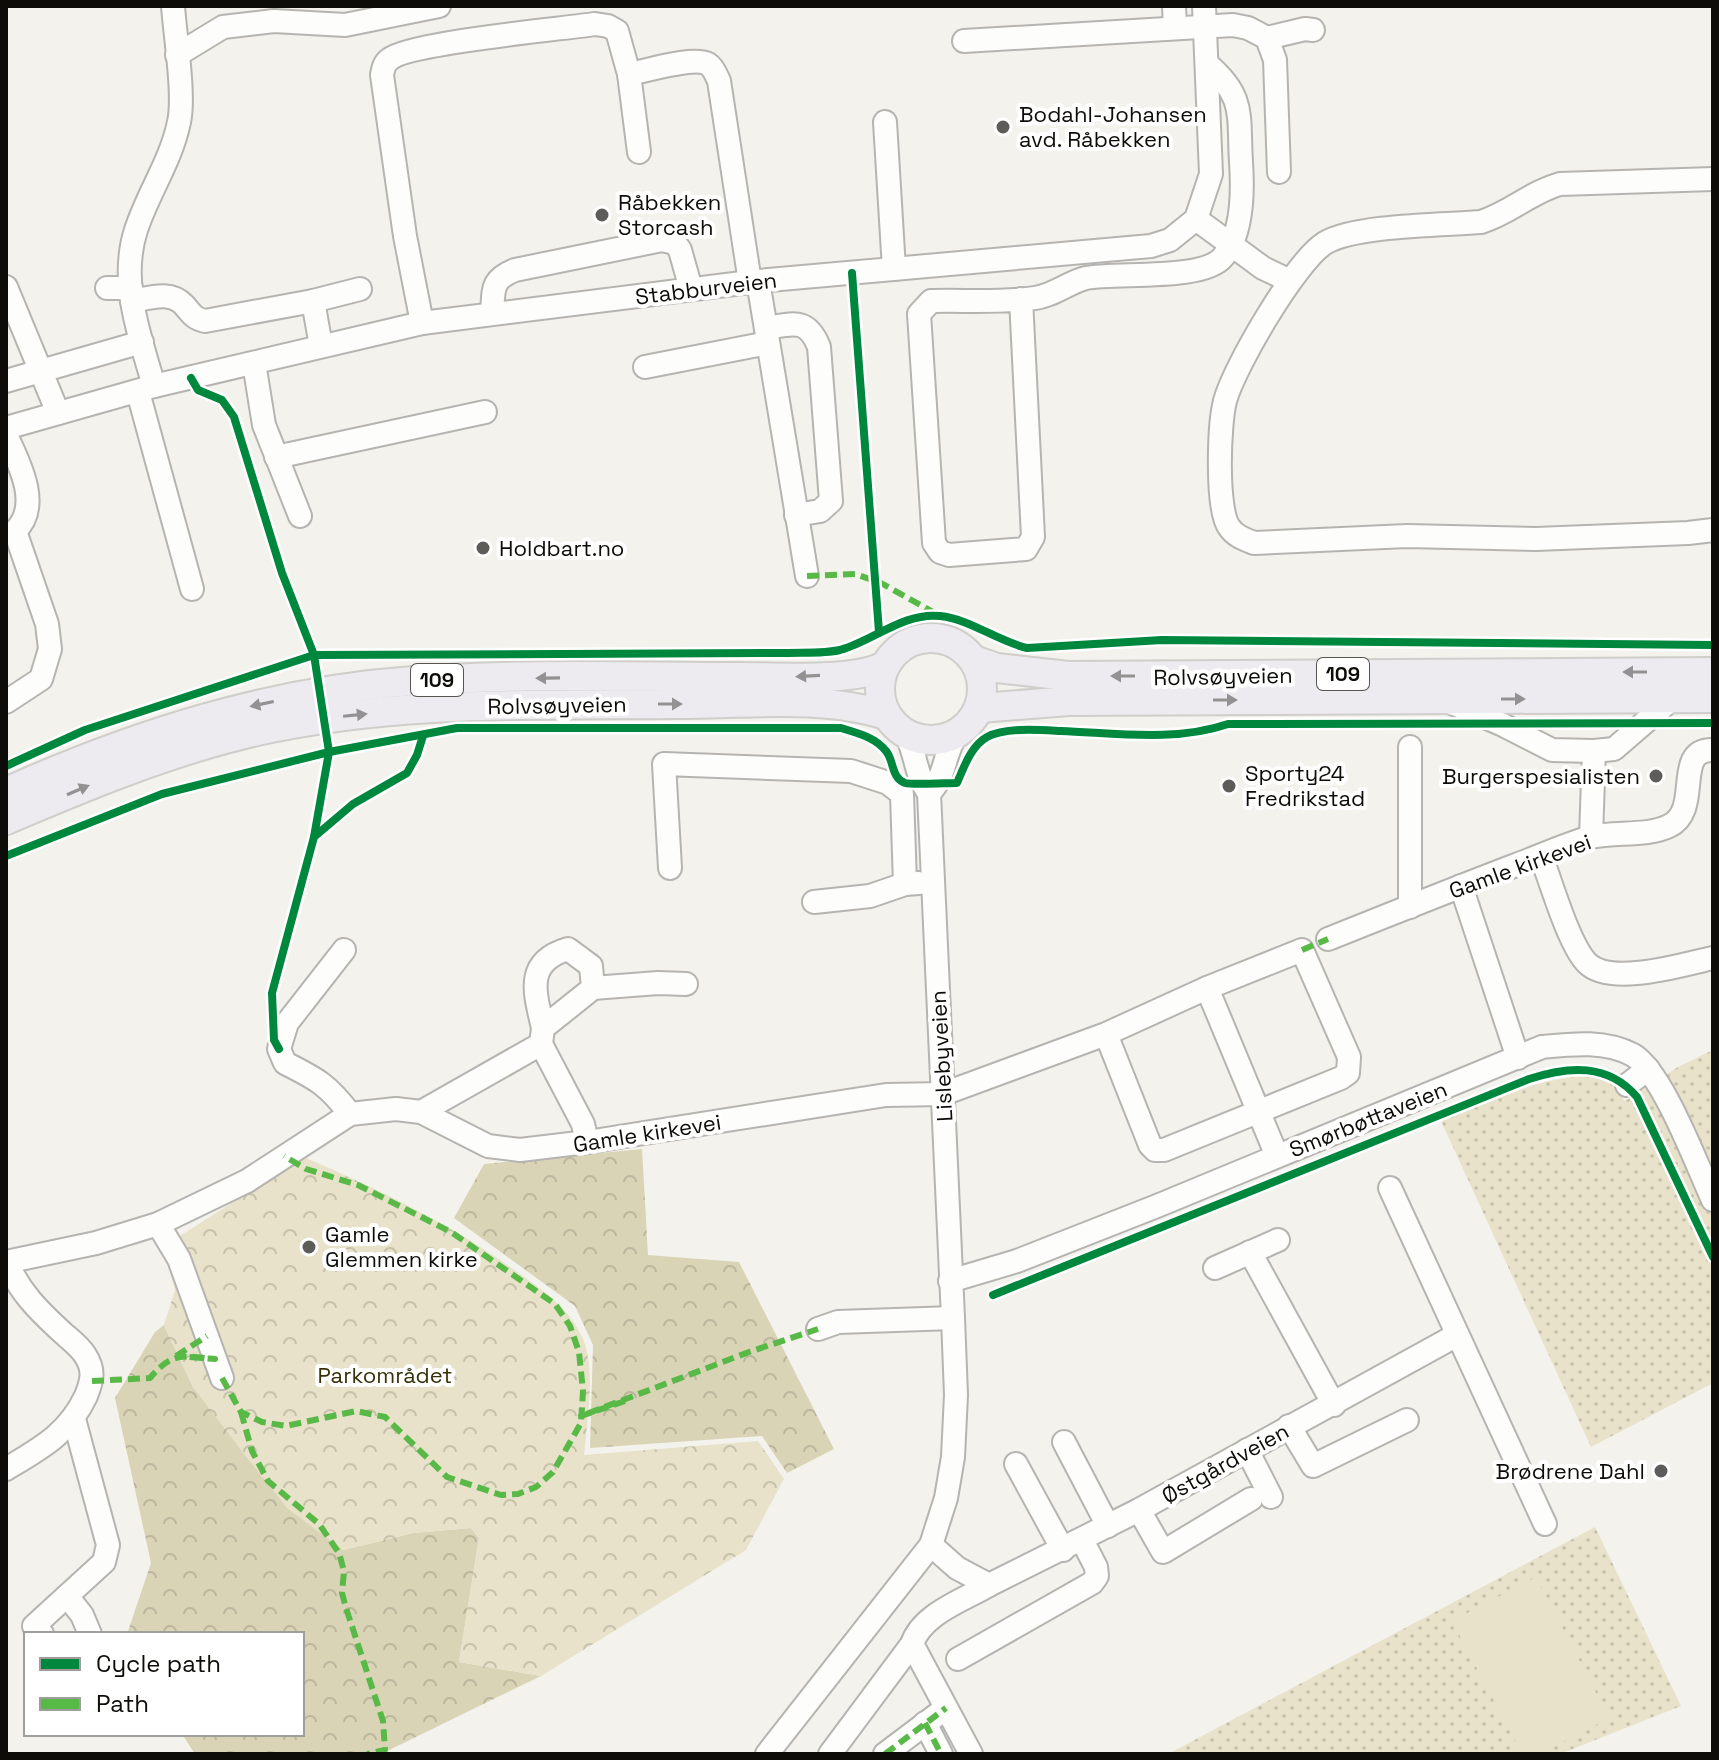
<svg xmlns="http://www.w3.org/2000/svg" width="1719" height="1760" font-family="'Space Grotesk',sans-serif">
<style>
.grass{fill:url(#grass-dots)}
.forest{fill:url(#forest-crowns)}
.park{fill:url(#park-crowns)}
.pitch{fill:#e7e2c9}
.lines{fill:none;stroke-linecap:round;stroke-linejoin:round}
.minor-casing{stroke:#b6b4b0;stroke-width:26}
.major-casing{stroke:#cfcecb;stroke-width:32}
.minor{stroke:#fdfdfc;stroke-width:22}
.major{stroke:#edebef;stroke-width:28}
.quiet{stroke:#58b947;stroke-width:6;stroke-dasharray:12 6;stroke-linecap:butt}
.cycleway-casing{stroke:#fff;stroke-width:13}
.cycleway{stroke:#00873e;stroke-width:8}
.oneway{fill:#939293}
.poi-dot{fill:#5e5c58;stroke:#fff;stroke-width:3}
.labels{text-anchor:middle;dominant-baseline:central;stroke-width:8;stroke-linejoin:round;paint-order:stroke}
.shield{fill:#fff;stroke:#565552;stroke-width:2}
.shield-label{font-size:20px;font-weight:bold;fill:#0d0c08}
.poi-label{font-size:22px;fill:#0d0c08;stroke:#fff;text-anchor:start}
.street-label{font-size:22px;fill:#0d0c08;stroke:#fff}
.park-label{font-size:22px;fill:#373009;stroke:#fff}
</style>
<defs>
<pattern id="grass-dots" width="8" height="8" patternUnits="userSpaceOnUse" patternTransform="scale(2)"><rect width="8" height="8" fill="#e7e2c9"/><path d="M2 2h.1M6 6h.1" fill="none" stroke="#c5c1ab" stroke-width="1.8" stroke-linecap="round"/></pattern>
<pattern id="forest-crowns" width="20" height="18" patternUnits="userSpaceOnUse" patternTransform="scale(2)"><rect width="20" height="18" fill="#dad4b7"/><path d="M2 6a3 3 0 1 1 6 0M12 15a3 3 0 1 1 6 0" fill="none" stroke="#bab59c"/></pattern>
<pattern id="park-crowns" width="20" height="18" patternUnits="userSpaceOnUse" patternTransform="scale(2)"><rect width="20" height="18" fill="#e7e2c9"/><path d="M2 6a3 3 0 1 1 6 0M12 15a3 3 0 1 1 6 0" fill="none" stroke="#c5c1ab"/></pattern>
</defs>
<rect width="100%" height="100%" fill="#f4f2ec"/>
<g class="grass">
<path d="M1713,1050V1383L1591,1447L1441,1121C1474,1105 1576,1061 1609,1082C1615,1086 1620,1095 1625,1101L1678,1067Z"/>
<path d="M1595,1527L1681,1706L1560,1754H1168Z"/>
</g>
<g class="forest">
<path d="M642,1149L648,1255L739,1262L834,1449L787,1473L762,1436L590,1448L593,1345L575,1306L454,1218L484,1164Z"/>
<path d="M164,1325L193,1387L343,1550L413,1533L471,1528L479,1538L459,1662L541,1676L381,1754H195L182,1734H302V1634H127L151,1563L115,1398L155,1332Z"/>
</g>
<path class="park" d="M304,1157C380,1190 453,1225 520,1274C545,1292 570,1309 583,1339C596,1368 587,1423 584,1455L758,1441L784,1479L746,1550L541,1676L459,1662L479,1538L471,1528L413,1533L343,1550L287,1508L244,1454L193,1387L164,1325L175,1290L164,1246Z"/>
<path class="pitch" d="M1536,1577L1609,1718L1540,1754H1522L1452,1621Z"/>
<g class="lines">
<defs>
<g id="minor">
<path d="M1174,6L1175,28"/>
<path d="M1267,38L1305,29L1313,30"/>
<path d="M964,41L1233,25L1248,28L1267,38L1275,60L1279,172"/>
<path d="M177,55L223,27L274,21L345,25L439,6"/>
<path d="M629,74C646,71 694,56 708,64C714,68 716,75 719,81L750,282"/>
<path d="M885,122L894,269"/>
<path d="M1713,179L1560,184C1531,192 1510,213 1481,222C1443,225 1355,225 1325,243C1296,261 1234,367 1225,401C1219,424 1216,509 1229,527C1235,536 1244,539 1254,543L1407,536L1536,539L1688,533L1713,530"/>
<path d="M1196,219L1263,268L1290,281"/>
<path d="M758,281L807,576"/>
<path d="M6,287L58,413"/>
<path d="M107,288H131"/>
<path d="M1021,299L1033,537L1026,549L949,555L940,552L934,543L919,314L931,301C965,300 1001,303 1035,298C1053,296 1069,282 1086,278C1118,272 1204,281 1223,257C1243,234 1243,191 1241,162C1238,115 1246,97 1207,64"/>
<path d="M132,301C150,298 170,290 184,305C192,314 193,318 205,321L313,301L360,289"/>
<path d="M313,301L321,346"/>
<path d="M492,314C494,290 490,280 515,270L662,240L675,243L680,250L691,289"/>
<path d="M422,323L405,236L382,75C383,69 384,63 390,59C408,43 561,29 595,24L608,26L617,31L629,74L639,152"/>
<path d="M766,328C793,324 807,317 819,347L831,501L820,511L796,515"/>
<path d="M254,363L264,425L300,516"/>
<path d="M645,367L768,343"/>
<path d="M6,381L142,342"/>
<path d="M154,386C140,337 119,282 136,230C148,193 171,161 179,122C185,95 175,36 173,6"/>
<path d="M138,392L192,589"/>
<path d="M6,428L154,386L422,323L758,281L1151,246L1170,240L1196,219L1211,174L1204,6"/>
<path d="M6,435C19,463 42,506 15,531L47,624L50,649L41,679L6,702"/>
<path d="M276,457L485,412"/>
<path d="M1447,701L1501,724L1552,750L1594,751L1614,749L1673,698"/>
<path d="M929,793C946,777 943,756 956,735"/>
<path d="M1591,837L1594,751"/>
<path d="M1541,856C1551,882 1569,945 1587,963C1611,987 1684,964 1713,958"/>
<path d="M670,868L664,764L851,771L888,783L902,794L905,884"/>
<path d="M1461,886L1518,1058"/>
<path d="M814,902L870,896L905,884L919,883"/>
<path d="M1410,907V747"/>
<path d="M1328,939C1391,914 1453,889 1516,865C1540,856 1566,844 1591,837C1615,831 1646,837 1669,826C1703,810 1672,749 1713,750"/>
<path d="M344,950L287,1023L279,1049L285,1063C317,1079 328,1085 350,1114"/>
<path d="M593,988L658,983L686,984"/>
<path d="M1207,988L1277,1156"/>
<path d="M541,1044L583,1124L587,1142"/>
<path d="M1627,1085L1648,1069"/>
<path d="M421,1112L541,1044L543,1028L593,988L591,966L568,949C524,962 535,993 543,1028"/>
<path d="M1390,1188L1545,1524"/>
<path d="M158,1224L179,1259L222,1378"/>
<path d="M1250,1252L1334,1405"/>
<path d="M6,1262L96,1243L158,1224L247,1181L350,1114L396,1109L421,1112L488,1146L520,1150L587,1142L886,1095L943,1094L1106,1034L1207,988L1302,950L1349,1057L1348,1073L1341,1078L1164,1150H1155L1150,1145L1106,1034"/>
<path d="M1215,1268L1278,1240"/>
<path d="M950,1281L1017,1261L1157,1206L1542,1047C1572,1044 1605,1040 1633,1055C1663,1073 1697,1166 1713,1200"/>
<path d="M818,1329L838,1322L953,1318"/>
<path d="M1289,1426L1313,1466L1407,1420"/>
<path d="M1064,1442L1108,1526"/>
<path d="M1247,1450L1271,1497"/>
<path d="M1016,1464L1063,1550"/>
<path d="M6,1469C41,1448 68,1434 86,1396C92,1381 95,1370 85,1355C80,1347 71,1340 64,1334C40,1312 19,1292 7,1262"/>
<path d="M1139,1510L1163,1552L1251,1499"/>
<path d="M931,1545L957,1568L989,1585C962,1601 922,1614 912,1644L971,1754"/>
<path d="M989,1585L1139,1510L1457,1335"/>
<path d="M67,1596L82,1615L90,1634"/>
<path d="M42,1634L34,1626L104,1562L108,1545L74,1419"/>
<path d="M958,1659L1092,1583L1097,1576L1096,1567L1082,1540"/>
<path d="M925,1723L941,1754"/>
<path d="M767,1754L931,1545L946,1498L953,1457L956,1395L953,1318L929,793C916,777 916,755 907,736"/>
<path d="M830,1754L912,1644"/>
<path d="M885,1754L946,1708"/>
</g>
<g id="major">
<circle cx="931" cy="689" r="51"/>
<path d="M974,660L997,668L1068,676L1713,672"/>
<path d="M980,708L1069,701L1713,698"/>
<path d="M6,792C136,734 271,691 413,681C522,673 632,677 741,677C778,677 854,682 884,666"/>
<path d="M6,820C88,785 170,751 257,731C395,700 540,705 680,704C745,704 823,695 885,715"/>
</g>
</defs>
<use href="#minor" class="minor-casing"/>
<use href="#major" class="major-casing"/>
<use href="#minor" class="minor"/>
<use href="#major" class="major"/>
<g class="quiet">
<path d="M807,576L855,574L881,583L935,613"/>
<path d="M1302,950L1328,939"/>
<path d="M176,1356L207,1336"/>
<path d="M222,1378L241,1412L262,1422L286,1426L356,1411L385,1417L447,1477L501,1495L518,1494L536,1487L553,1472L581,1423L583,1391L579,1352L570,1326L555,1304L451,1232L358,1185L306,1169L284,1156"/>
<path d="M92,1381L150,1378C173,1351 183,1356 215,1359L176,1356"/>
<path d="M625,1401L581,1416L749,1352L818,1329"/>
<path d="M241,1412L252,1451L268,1481L319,1524L339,1553L344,1571L342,1593L346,1608L383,1721L385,1750L367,1754"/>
<path d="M925,1723L941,1754"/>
<path d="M885,1754L946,1708"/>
</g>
<defs>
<g id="cycleway">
<path d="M852,273L879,632"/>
<path d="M191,378L198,390L222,400L234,417L282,573L314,655L329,752L314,837L272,993L274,1040L279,1049"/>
<path d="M6,766L85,730L314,655L784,653C801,652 823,654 840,650C873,641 904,612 940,616C970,619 997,641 1027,648L1162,640L1713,645"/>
<path d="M314,837L353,804L407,773L417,755L423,736"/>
<path d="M6,856L162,794L329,752L457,728H841C857,733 875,737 886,751C894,760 891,778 905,783C912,785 947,783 957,783C964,767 971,746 987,737C1006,727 1041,730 1061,731C1116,733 1176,742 1228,724L1713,723"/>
<path d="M993,1295L1529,1079C1569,1066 1608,1063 1637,1097L1713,1257"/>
</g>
</defs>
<use href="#cycleway" class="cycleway-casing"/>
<use href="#cycleway" class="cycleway"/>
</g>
<defs><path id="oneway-solid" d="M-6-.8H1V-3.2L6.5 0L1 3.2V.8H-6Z" transform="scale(2)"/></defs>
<g class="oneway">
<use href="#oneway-solid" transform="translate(1635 672) rotate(180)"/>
<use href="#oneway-solid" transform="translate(808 676) rotate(177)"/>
<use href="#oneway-solid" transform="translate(1123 676) rotate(-180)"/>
<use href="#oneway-solid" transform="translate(548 678) rotate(179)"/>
<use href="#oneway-solid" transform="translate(1513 699)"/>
<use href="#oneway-solid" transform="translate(1225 700)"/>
<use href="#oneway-solid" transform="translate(262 704) rotate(168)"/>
<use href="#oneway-solid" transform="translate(670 704)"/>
<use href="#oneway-solid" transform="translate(355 715) rotate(-6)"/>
<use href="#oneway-solid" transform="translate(78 790) rotate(-23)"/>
</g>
<g class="poi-dot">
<circle cx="1003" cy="127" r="8"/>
<circle cx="602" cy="215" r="8"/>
<circle cx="483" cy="548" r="8"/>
<circle cx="1656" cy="776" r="8"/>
<circle cx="1229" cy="786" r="8"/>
<circle cx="309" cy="1247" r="8"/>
<circle cx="1661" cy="1471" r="8"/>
</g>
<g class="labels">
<g class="shield">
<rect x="1317" y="658" width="52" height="32" rx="6"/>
<rect x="411" y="664" width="52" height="32" rx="6"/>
</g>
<g class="shield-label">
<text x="1343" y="674">109</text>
<text x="437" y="680">109</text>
</g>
<g class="poi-label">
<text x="1019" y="114">Bodahl-Johansen<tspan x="1019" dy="25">avd. Råbekken</tspan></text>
<text x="618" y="202">Råbekken<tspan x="618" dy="25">Storcash</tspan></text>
<text x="499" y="548">Holdbart.no</text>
<text x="1245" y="773">Sporty24<tspan x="1245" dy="25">Fredrikstad</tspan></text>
<text x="1640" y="776" text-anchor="end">Burgerspesialisten</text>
<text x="325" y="1234">Gamle<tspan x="325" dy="25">Glemmen kirke</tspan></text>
<text x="1645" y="1471" text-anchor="end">Brødrene Dahl</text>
</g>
<g class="street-label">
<text transform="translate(706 288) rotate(-7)">Stabburveien</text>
<text transform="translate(1223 676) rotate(-1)">Rolvsøyveien</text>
<text transform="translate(557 705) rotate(-1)">Rolvsøyveien</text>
<text transform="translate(1520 866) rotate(-20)">Gamle kirkevei</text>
<text transform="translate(941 1056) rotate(-93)">Lislebyveien</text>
<text transform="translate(1368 1119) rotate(-22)">Smørbøttaveien</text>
<text transform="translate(647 1133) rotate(-9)">Gamle kirkevei</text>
<text transform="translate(1225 1463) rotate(-29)">Østgårdveien</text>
</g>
<g class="park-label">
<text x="385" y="1375">Parkområdet</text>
</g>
</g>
<rect width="1719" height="1760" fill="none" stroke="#0d0c08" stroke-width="16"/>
<rect x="24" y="1632" width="280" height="104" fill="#ffffff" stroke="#9e9e9c" stroke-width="2"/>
<rect x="40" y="1658" width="40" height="12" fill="#00873e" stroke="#9e9e9c" stroke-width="2"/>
<text x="96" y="1672" font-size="24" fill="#0d0c08">Cycle path</text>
<rect x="40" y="1698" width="40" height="12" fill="#58b947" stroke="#9e9e9c" stroke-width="2"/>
<text x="96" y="1712" font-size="24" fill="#0d0c08">Path</text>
</svg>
